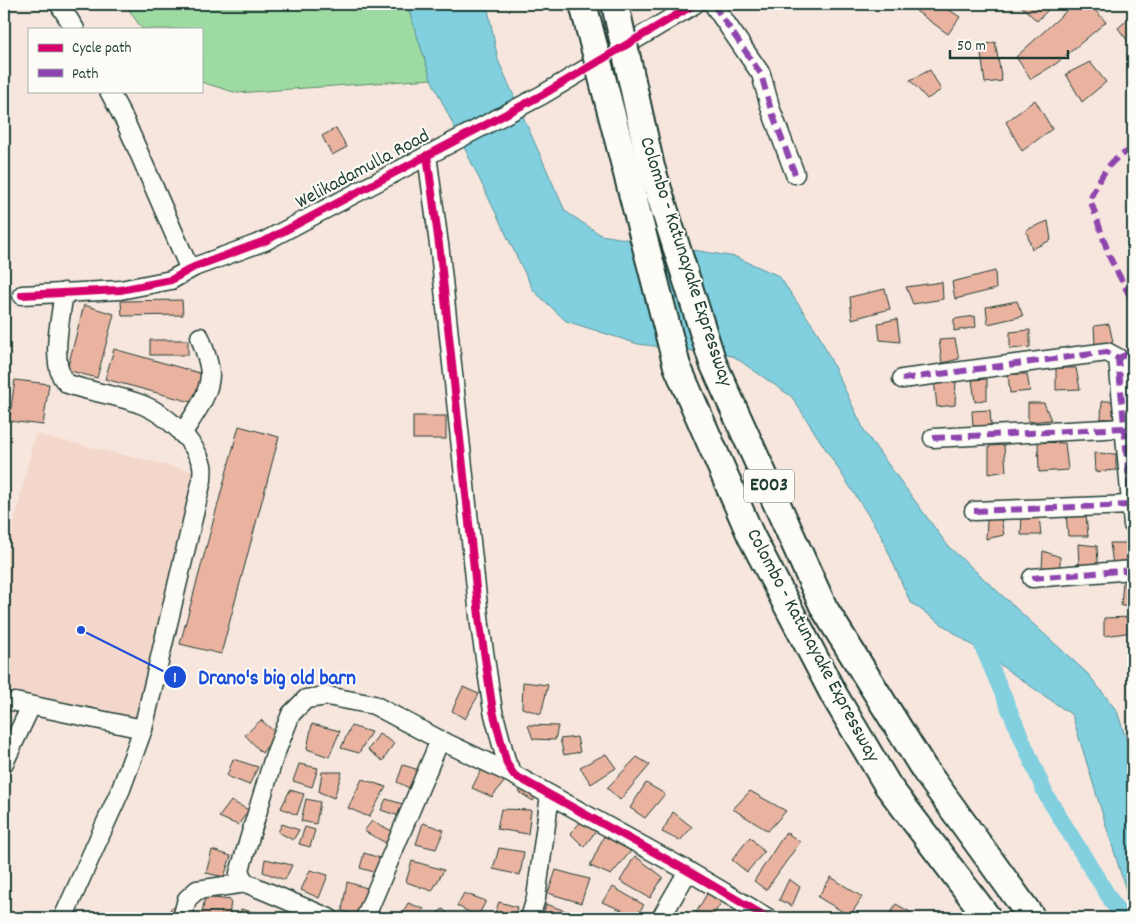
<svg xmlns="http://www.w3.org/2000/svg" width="1137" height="922" font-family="Dekko,sans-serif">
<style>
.built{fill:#f3d7cb}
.green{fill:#9edba2;stroke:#5e8c6b}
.water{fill:#81cfdf;stroke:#5a959b}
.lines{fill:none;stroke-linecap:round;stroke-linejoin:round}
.canal{stroke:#81cfdf;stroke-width:16}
.building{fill:#eab3a0;stroke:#1f3d34}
.minor-casing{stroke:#1f3d34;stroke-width:21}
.minor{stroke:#fdfcf7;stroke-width:18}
.rail{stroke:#1f3d34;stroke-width:4}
.highway-bridge-casing{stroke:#1f3d34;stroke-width:30;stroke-linecap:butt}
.highway-bridge{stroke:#fdfcf7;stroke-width:26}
.quiet{stroke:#8e44ad;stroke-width:6;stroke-dasharray:12 6;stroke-linecap:butt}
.cycleway-casing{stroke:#fdfcf7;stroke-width:11}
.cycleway{stroke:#d6006c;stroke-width:8}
.labels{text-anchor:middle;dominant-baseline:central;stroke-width:4;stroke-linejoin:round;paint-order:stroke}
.shield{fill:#fdfcf7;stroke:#62766e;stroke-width:1}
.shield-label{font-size:19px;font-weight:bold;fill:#1f3d34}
.street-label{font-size:20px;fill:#1f3d34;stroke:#fdfcf7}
.leader{fill:none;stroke:#1d4ed8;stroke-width:2}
.callout-dot{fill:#1d4ed8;stroke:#fdfcf7;stroke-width:2}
.mark-label{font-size:15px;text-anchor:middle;font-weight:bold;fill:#fff}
.callout-label{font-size:21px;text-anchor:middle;font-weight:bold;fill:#1d4ed8;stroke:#fdfcf7;stroke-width:4;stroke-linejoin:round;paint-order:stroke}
</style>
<rect width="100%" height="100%" fill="#f7e6dd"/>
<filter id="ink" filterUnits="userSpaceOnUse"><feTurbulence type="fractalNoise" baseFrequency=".02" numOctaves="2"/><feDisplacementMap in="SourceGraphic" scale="10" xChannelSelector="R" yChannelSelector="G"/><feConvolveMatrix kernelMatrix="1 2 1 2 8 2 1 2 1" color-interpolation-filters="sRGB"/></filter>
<g filter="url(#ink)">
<path class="built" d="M35,434L195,472L135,725L4,694V566Z"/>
<path class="green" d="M125,4H407L431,79L237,93L201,82V29H142Z"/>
<path class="water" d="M407,4H487L498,60L565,211L601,235L736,257L779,276L818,333L866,434L948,546L1088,674L1117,711L1133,760V913L1072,715L910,602L881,535L792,397L733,356L638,344L566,321L533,290L431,79Z"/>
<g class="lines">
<path class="canal" d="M977,634L1046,795L1122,918"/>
</g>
<g class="building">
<path d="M920,4H940L960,17L948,34L916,11Z"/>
<path d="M1019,4H1054L1037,21Z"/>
<path d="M1074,4H1089L1106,22L1057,63L1031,79L1016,57Z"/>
<path d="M1133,15V48L1118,28Z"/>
<path d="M995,42L1002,81L985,83L980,46Z"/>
<path d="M1090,62L1106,82L1082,102L1066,74Z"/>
<path d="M930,70L941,90L927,99L910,80Z"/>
<path d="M1035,100L1052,129L1022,151L1006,122Z"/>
<path d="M336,128L347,147L332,155L322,136Z"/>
<path d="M1048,221L1051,240L1032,249L1026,230Z"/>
<path d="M995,271L996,289L955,299L952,282Z"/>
<path d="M942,282L943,299L913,304L906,287Z"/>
<path d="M885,289L890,309L852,319L850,297Z"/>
<path d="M182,300L183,315L122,316L121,301Z"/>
<path d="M1017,301L1023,316L988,324L986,307Z"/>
<path d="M84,305L114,314L97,378L67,370Z"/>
<path d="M975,316L976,327L954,331V319Z"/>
<path d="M897,319L900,342L880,340L878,323Z"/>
<path d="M1109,324L1113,342L1095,345L1094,326Z"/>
<path d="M1030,330V347L1010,349V332Z"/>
<path d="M955,339L959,359L942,363L939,340Z"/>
<rect x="150" y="340" width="38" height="15"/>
<path d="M114,349L203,374L195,403L105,379Z"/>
<path d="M1056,368H1076L1080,389L1056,390Z"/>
<path d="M1008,374H1027L1030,391L1010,393Z"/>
<path d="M934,379H956L955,405L937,407Z"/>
<path d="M987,379V399L975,402L972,380Z"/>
<path d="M15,380L49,384L43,425L9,421Z"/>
<path d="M1102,401H1114V419H1101Z"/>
<path d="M1028,403H1044L1051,420L1028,422Z"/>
<path d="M990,410L991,425L973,427L972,411Z"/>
<rect x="413" y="416" width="33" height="23"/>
<path d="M239,426L279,437L221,654L180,644Z"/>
<path d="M1038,442L1065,443L1068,470L1039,472Z"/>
<path d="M1004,445L1006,471L989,474V446Z"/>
<path d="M1094,453L1116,454V470L1095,472Z"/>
<path d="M1066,514L1086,515L1088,536H1068Z"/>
<path d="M1022,516H1039L1041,535H1021Z"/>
<path d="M1001,518L1004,535L986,539L987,520Z"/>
<path d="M1110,543H1128L1130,563L1113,565Z"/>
<path d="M1078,544L1097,546L1098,565L1079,566Z"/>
<path d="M1043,551L1060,557V568L1042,569Z"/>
<path d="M1123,582L1133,583V606H1121Z"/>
<path d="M1133,617V632L1104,636V618Z"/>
<path d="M523,682L548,685L541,714L522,708Z"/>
<path d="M463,687L479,694L465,719L452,711Z"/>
<path d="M261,720L277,734L262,753L245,735Z"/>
<path d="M312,724L340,731L329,757L307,749Z"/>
<path d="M528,725L558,726L555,740L533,739Z"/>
<path d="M351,726L371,732L359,753L341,748Z"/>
<path d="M379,734L394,743L383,761L368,750Z"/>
<path d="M577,737L580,752L564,755L560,739Z"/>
<path d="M606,754L616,768L591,784L580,767Z"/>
<path d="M637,757L650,765L620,800L607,788Z"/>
<path d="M233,759L258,767L249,785L227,776Z"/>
<path d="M299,764L318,768L312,787L293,781Z"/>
<path d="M403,765L422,771L411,789L397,782Z"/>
<path d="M481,770L508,777L492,797L472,788Z"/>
<path d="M322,772H342L334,798L319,792Z"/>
<path d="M362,779L386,787L369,817L348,808Z"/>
<path d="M646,783L665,794L645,818L630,808Z"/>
<path d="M523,786L538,793L533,801L519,792Z"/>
<path d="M290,790L304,794L297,815L281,808Z"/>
<path d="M750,791L786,811L768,831L733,809Z"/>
<path d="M306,799L320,802L316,824L301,821Z"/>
<path d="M386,799L406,805L402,817L381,810Z"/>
<path d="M231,801L249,810L238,825L219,817Z"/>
<path d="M501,809L531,810L528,834L497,829Z"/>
<path d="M673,812L692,827L680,841L662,832Z"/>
<path d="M584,819L598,828L584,847L570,833Z"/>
<path d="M372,821L394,832L386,843L364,831Z"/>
<path d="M423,823L444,830L436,849L416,844Z"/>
<path d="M282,824L299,830L293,840L278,832Z"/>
<path d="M305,827L315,830L310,847L299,844Z"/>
<path d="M786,832L800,842L766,890L754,881Z"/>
<path d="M604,836L631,851L611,875L590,866Z"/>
<path d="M750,837L764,852L747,872L732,860Z"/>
<path d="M499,848L524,852L520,875L493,869Z"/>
<path d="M212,850L231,856L224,877L206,873Z"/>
<path d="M364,853L383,859L377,873L360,868Z"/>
<path d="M635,856L663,877L650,898L620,881Z"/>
<path d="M265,859L292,865L285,880L263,872Z"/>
<path d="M412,861L444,870L432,891L406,882Z"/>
<path d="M310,870L328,875L319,898L301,890Z"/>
<path d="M556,870L589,879L581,903L548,893Z"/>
<path d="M831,877L862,897L850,916L818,897Z"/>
<path d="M789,879L800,887L792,906L779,900Z"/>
<path d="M347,882L367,888L358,916L342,911Z"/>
<path d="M613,887L644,905L636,916L602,902Z"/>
<path d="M708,892L723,900L711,918H693Z"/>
<path d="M464,893L486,901L478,916L457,906Z"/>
<path d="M205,897L231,900L229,918H201Z"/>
<path d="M499,902L517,907L514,918H493Z"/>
<path d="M408,903L424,909L419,918H400Z"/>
<path d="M546,904L582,917V918H542Z"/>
<path d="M896,904L910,912L907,918H888Z"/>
<path d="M172,907L180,911L178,918H165Z"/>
<path d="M241,909L256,913L254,918H239Z"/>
<path d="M443,909L452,918H432L433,916Z"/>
<path d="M264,913L280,918H262Z"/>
</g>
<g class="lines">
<defs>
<g id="minor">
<path d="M59,4L75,29"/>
<path d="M713,4L761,74L771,110L795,174"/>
<path d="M109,91L125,121L187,263L194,267"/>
<path d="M427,155L440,252L480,625L493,711L507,764L514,775L688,871L768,918"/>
<path d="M22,295L120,290L171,280L194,267L265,241L542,95L695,4"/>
<path d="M902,379L1107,352L1118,358L1133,525"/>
<path d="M182,434C193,416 209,397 210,375C210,362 204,349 200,337"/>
<path d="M933,438L1124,428"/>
<path d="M974,511L1131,505"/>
<path d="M1032,578L1133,570"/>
<path d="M15,702L143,729"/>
<path d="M4,763L31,706"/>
<path d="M63,918L121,789L143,729L202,480C202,475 203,469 202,465C195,441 166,414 143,405C119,395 93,393 68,384C66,382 62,379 61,375C52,353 61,316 64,292"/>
<path d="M182,918L187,899L197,890L246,883"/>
<path d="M329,918L246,883L239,873L274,757L291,714L306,699L327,696L374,705L440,740L514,775"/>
<path d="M365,918L440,740"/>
<path d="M530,918L536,898L550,795"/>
<path d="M661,918L688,871"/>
</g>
</defs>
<use href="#minor" class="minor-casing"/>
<use href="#minor" class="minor"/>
<path class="rail" d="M4,174L6,270L4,310"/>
<defs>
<g id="highway-bridge">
<path d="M583,4L677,366L751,536L834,695L888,786L988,918"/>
<path d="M615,4L651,167L713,363L824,608L924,769L1032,918"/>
</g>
</defs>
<use href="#highway-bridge" class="highway-bridge-casing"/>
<use href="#highway-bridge" class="highway-bridge"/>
<g class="quiet">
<path d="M713,4L761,74L771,110L795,174"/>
<path d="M1133,150C1111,155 1099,179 1090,199L1110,258L1133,302"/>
<path d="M1118,358L1133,352"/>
<path d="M902,379L1107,352L1118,358L1133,525"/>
<path d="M933,438L1124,428"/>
<path d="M974,511L1131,505"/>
<path d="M1032,578L1133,570"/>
</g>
<defs>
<g id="cycleway">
<path d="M427,155L440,252L480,625L493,711L507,764L514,775L688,871L768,918"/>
<path d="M22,295L120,290L171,280L194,267L265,241L542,95L695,4"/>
</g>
</defs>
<use href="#cycleway" class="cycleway-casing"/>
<use href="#cycleway" class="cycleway"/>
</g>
</g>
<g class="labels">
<rect class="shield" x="744" y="469.5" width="50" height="33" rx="4"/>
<g class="shield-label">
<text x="769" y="486">E003</text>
</g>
<g class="street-label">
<text transform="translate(363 170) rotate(-28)">Welikadamulla Road</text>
<text transform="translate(685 262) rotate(72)">Colombo - Katunayake Expressway</text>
<text transform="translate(812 646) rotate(62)">Colombo - Katunayake Expressway</text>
</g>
</g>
<path class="leader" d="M81 630L175 677"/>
<g class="callout-dot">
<circle cx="81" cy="630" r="5"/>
<circle cx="175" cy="677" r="12"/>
</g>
<g class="mark-label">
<text x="175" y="682">1</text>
</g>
<g class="callout-label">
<text x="277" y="684">Drano's big old barn</text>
</g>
<rect width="1137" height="922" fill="none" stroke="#fdfcf7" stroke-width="20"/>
<rect x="10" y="10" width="1117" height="902" fill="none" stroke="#1f3d34" stroke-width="2" filter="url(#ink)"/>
<rect x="28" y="28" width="175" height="65" fill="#fdfcf7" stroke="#a4b0a9"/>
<rect x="38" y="44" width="25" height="8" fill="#d6006c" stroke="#a4b0a9"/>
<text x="72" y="52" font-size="15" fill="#1f3d34">Cycle path</text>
<rect x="38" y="69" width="25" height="8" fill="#8e44ad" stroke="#a4b0a9"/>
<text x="72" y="78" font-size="15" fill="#1f3d34">Path</text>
<path d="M950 50v8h118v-8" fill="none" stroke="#1f3d34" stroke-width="2.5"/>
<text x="957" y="50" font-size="15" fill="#1f3d34" stroke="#fdfcf7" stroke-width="4" paint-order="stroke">50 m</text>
</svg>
